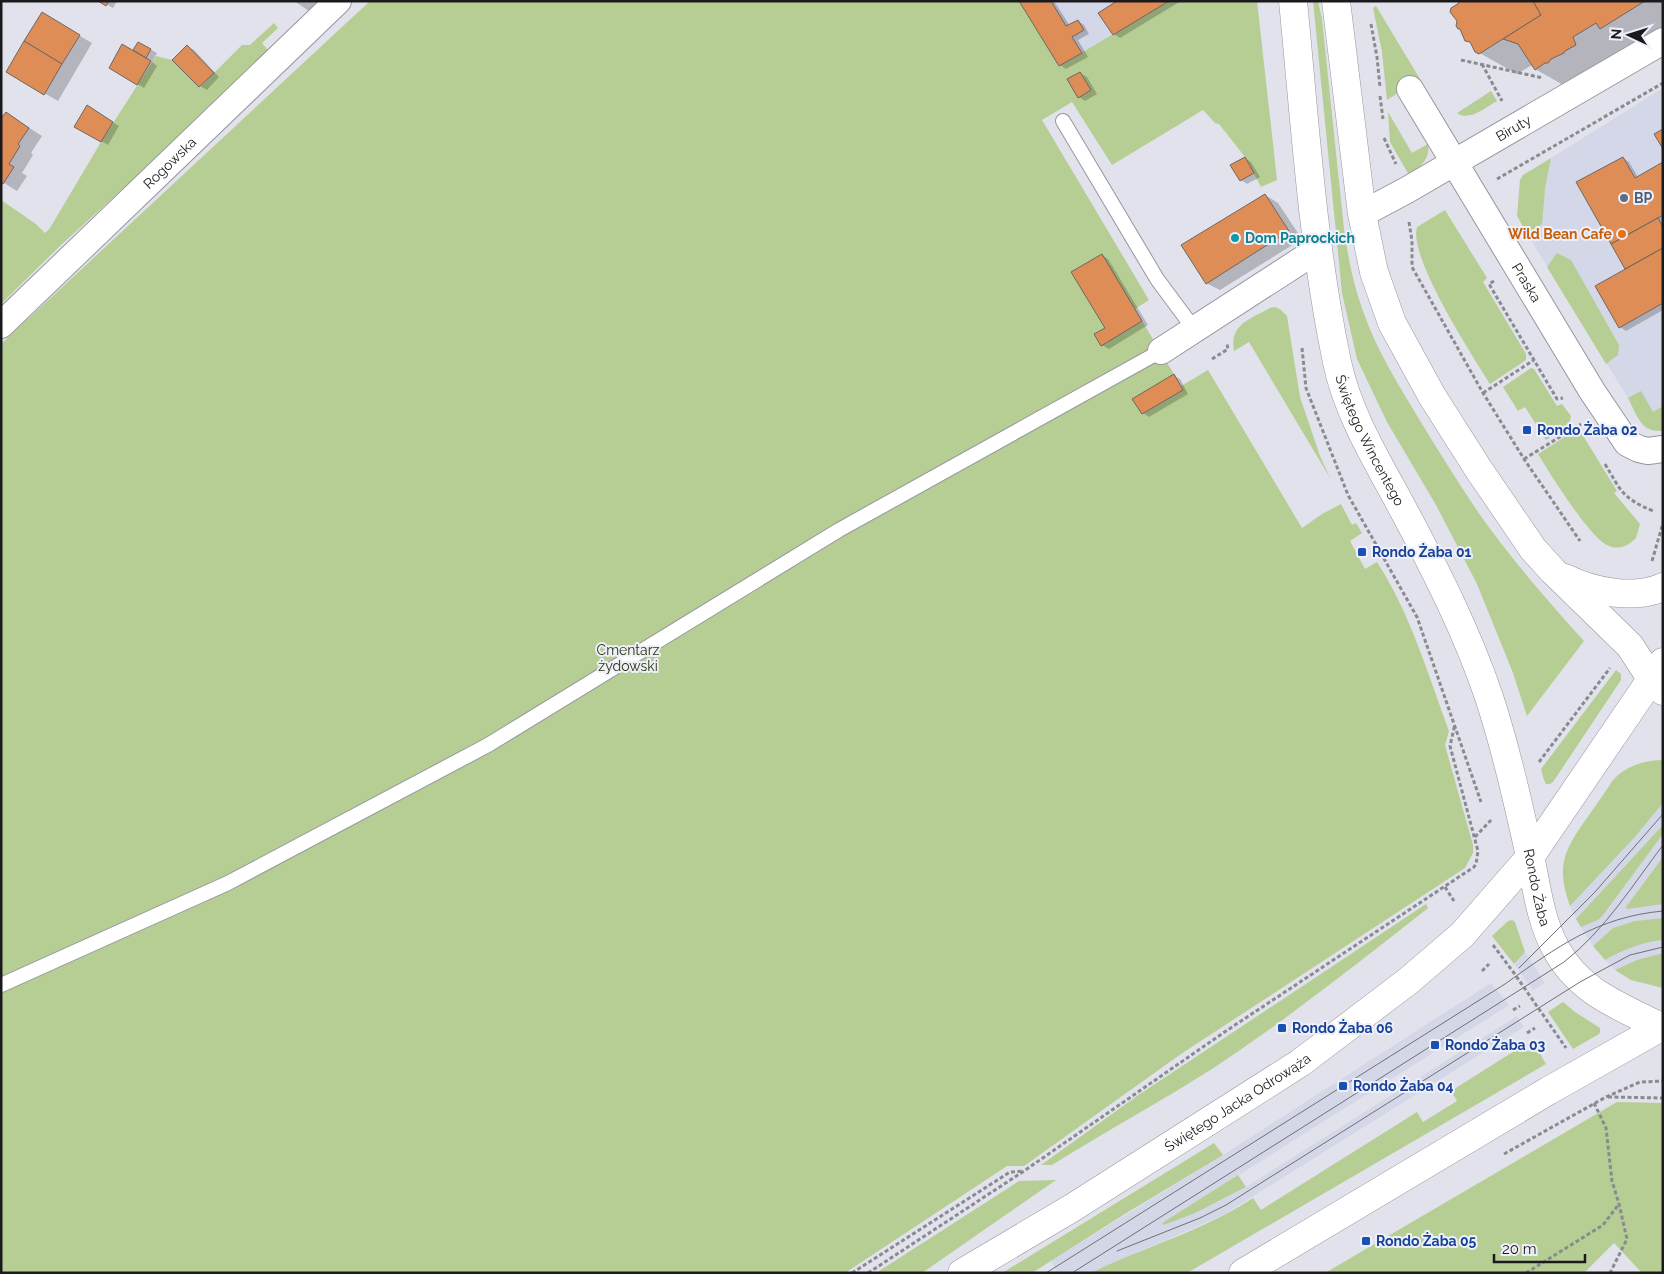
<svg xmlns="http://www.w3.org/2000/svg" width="1664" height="1274" font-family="Raleway,sans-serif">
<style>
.built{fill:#d4d7e7}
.green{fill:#b6ce93}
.shadow{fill:#0003}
.building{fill:#df8d57;stroke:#6e6662}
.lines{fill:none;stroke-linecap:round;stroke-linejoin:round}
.lane-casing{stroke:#96979f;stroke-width:16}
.street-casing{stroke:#96979f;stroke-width:28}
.secondary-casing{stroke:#96979f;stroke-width:29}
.path{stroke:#8a8b91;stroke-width:3;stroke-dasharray:4 2.5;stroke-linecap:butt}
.lane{stroke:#fff;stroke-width:14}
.street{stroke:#fff;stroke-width:26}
.secondary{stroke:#fff;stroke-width:28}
.tram{stroke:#6f6f75;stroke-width:1}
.service-dot{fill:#5c6f8a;stroke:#eeeff8;stroke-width:2}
.food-dot{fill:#e8710a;stroke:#eeeff8;stroke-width:2}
.culture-dot{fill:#0f9aa8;stroke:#eeeff8;stroke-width:2}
.transit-dot{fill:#1a4fb4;stroke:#eeeff8;stroke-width:2}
.labels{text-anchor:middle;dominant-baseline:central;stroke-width:4;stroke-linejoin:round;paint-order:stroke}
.street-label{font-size:14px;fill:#1a1a1d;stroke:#eeeff8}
.service-label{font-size:14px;font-weight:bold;fill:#4e5e75;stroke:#eeeff8;text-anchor:start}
.food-label{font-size:14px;font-weight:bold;fill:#c56008;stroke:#eeeff8;text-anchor:end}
.culture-label{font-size:14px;font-weight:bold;fill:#0d838f;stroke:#eeeff8;text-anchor:start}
.transit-label{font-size:14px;font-weight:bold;fill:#164399;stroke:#eeeff8;text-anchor:start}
.park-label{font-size:14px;fill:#283510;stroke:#eeeff8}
</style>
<rect width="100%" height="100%" fill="#e1e2eb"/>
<g class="built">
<path d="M1019,1H1169L1059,66Z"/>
<path d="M1663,88V431H1655L1645,428L1640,421L1628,398L1526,232H1534L1538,229L1551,158Z"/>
<path d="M1663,803V825L1576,919L1570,906L1634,838Z"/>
<path d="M1663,834V918L1635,921L1613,928L1593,946L1580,926L1603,915Z"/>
<path d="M1663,940V953L1637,960L1615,970L1605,960L1631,947L1646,942Z"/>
<path d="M1525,952L1545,983L1533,990L1514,964Z"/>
<path d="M1491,983L1509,1005L1162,1223L1217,1202L1246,1187L1517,1016L1524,1027L1223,1215L1091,1273H1058L1051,1261L1223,1155Z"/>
</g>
<g class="green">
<path d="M370,1H1019L1059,66L1169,1H1257L1277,180L1261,187L1245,157L1219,124L1215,123L1203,110L1112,165L1072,102L1042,120L1149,300L1135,309L1181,386L1208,370L1302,528L1322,514L1341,504L1352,525L1356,523L1362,533L1350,541L1365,569L1377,562C1410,613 1428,674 1449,731L1445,745L1473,845V853L1465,868L1181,1054L1024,1166H1007L845,1273H1V344Z"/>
<path d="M1313,1H1318L1322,19L1344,229C1348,257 1353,284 1363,311C1376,349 1398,384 1419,419C1438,450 1457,481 1478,512C1510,558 1547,600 1584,641L1527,716L1513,673L1477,584L1436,505L1387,422L1357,359L1342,293Z"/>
<path d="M1376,6L1420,79L1387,100L1382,52L1373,8Z"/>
<path d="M274,23L278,28L262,43L271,54L61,245L1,304V200L36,224L45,233L50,228L101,142L156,56L172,60L200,87L242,45H250Z"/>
<path d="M1491,91L1497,101C1486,107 1469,122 1457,113Z"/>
<path d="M1388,112L1412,153L1428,144C1430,160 1421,166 1409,175L1390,142Z"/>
<path d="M1551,158L1545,189L1542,224L1533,232H1526L1517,216L1520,180L1523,175Z"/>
<path d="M1445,210L1487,278L1483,282L1526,354V360L1490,384C1472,355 1408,257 1417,227Z"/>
<path d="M1557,253L1571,260L1619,345L1618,355L1606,364L1547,267Z"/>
<path d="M1275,307L1281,310L1287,316L1300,397L1320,456L1330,478L1249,342L1234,351C1229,324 1251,319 1270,308Z"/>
<path d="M1531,368L1534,369L1557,406L1562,404L1571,416L1569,425L1546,440L1525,407L1518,411L1503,387Z"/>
<path d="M1641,391L1653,412L1663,406V431C1640,432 1637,415 1628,398Z"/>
<path d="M1574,431L1582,434L1617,491L1614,493L1640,524L1636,538C1628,546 1620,550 1609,546C1591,540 1549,472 1538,454Z"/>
<path d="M1616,670L1621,674V680L1553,782L1550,784H1546L1544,780L1541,769Z"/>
<path d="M1663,760V803L1634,838L1570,906C1557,868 1562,854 1584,822C1594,808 1604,794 1613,780C1626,766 1644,760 1663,760Z"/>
<path d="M1663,825V834L1603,915L1598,920L1581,927L1576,919Z"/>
<path d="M1663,857V904L1627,909L1626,907Z"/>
<path d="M1426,904L1428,908C1358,963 1289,1018 1215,1067C1162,1101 1106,1131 1052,1165H1041L1137,1096Z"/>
<path d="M1663,918V940C1642,942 1623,950 1605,960L1593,946L1613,928L1635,921Z"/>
<path d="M1512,920L1515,922L1525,952L1514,964L1492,936L1508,921Z"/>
<path d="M1663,953V988L1631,980L1615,970L1637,960Z"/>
<path d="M1563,1002L1575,1012L1600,1028V1032L1599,1034L1573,1049L1548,1012Z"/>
<path d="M1516,1050L1539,1052L1546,1064L1187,1273H1091C1144,1247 1203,1231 1253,1198L1261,1210L1417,1112L1423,1122L1457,1101L1451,1091Z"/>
<path d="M1617,1102L1663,1103V1273H1642L1614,1243L1584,1273H1325Z"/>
<path d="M1214,1143L1223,1155L1128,1212L1032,1273H1002Z"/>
<path d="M1238,1175L1246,1187L1195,1213L1164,1225L1162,1223Z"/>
<path d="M1056,1180L922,1273H876L1019,1181Z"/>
</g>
<g class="shadow">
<path d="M101,1H117L113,8Z"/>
<path d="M294,1H320L309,11Z"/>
<path d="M1021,1H1054L1070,26L1078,21L1084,25L1089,34L1078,40L1088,57L1066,69L1060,65Z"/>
<path d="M1119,1H1181L1120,38L1114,34Z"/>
<path d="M1459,1H1663V35L1572,90L1535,69L1532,65L1517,74L1476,51L1472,43L1466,40L1462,31L1459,28Z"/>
<path d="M42,14L92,43L58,101L8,72Z"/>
<path d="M139,43L157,53L152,62L157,66L144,88L110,68L134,52Z"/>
<path d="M187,46L194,50L219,77L207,90L200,86L174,60Z"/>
<path d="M1080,73L1087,77L1097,94L1085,101L1079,97Z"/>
<path d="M88,107L119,126L108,145L76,126Z"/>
<path d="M6,113L42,136L31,153L33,155L22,173L27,176L17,191L1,181Z"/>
<path d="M1245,158L1251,162L1260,177L1247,184L1241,180Z"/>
<path d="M1623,158L1629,162L1638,177L1663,163V310L1626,331L1620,327L1627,269L1578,183Z"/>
<path d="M1265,195L1278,203L1302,239L1220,290L1206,283Z"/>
<path d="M1102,255L1108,259L1148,325L1109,349L1102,345L1106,328Z"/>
<path d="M1174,376L1180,379L1188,394L1149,417L1143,413Z"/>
</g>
<g class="building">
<path d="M98,1H109L106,6Z"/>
<path d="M1019,1H1051L1066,26L1078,20L1084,30L1072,37L1082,53L1059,66Z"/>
<path d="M1117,1H1169L1113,35L1098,13Z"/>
<path d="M1458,1H1533L1541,15L1479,54L1475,52L1470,42L1465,41L1460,29H1458L1456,26L1457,21L1450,12L1451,8L1459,3Z"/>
<path d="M1533,1H1645L1600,29L1596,23L1573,37L1576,45L1565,51L1564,53L1551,59L1548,63H1545L1535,70L1518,44L1503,39L1541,15Z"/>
<path d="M42,12L80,35L62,64L24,41Z"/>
<path d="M24,41L62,64L44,95L6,72Z"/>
<path d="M138,42L151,49L146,58L133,50Z"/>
<path d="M122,44L151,61L137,85L109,68Z"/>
<path d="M187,45L214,73L199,87L172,60Z"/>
<path d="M1080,72L1091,90L1078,98L1067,79Z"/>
<path d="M87,105L113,122L101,142L74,127Z"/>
<path d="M6,112L29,128L18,144L20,146L9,164L14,167L3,184L1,183V118Z"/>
<path d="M1663,129V149L1654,134Z"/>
<path d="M1245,157L1254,173L1240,181L1230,165Z"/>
<path d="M1623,157L1635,178L1663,162V215L1611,244L1576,182Z"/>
<path d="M1265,194L1289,231L1206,284L1181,245Z"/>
<path d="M1658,218L1663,227V248L1625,269L1611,244Z"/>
<path d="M1663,248V303L1619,328L1595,286Z"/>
<path d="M1102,254L1142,321L1101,346L1094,334L1105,328L1071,272Z"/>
<path d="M1174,374L1183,390L1142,414L1132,399Z"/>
</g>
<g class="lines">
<defs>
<g id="lane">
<path d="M1063,121L1157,279L1194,329"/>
<path d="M1,985L228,883L488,745L839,530L1161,351"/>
</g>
<g id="street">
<path id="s1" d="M1410,89L1592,391L1627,443L1639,449L1648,451L1663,449"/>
<path id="s2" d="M1362,214L1407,190L1663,41"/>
<path id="s3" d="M1,325L338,1"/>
<path d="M1161,351L1317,250"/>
</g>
<g id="secondary">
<path id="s4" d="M1293,1C1305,122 1312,243 1337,362C1348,415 1379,464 1404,511C1436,571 1467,632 1489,697C1506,749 1518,803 1530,856C1537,888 1540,920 1556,949C1580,993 1620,1006 1663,1028"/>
<path d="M1336,1L1362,214L1374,272L1392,323L1432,396L1479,470L1533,549L1553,571L1630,646L1652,680L1663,691"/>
<path d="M1565,578C1593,592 1634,600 1663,587"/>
<path id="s5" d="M962,1273L1072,1208L1300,1063L1407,982L1462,935L1530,857L1663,662"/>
<path d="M1243,1273L1548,1091L1663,1026"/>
</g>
</defs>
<use href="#lane" class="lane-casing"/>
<use href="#street" class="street-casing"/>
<use href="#secondary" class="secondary-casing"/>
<g class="path">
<path d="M1371,24L1377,57L1380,87"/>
<path d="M1461,60L1543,78"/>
<path d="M1482,64L1502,101"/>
<path d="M1380,96L1383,119"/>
<path d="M1384,138L1396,164"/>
<path d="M1497,179L1663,83"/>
<path d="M1409,222L1412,241V267L1483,393L1524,459L1580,541"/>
<path d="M1494,281L1489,284L1557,399L1563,398"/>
<path d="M1302,348L1306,388L1348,495L1417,617L1481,802"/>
<path d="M1212,359L1228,349L1227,344"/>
<path d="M1483,393L1534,360"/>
<path d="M1524,459L1581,424"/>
<path d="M1605,464C1621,491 1622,498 1653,511"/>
<path d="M1652,561L1663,523"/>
<path d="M1539,762L1610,668"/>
<path d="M1475,837L1492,819"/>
<path d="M1445,887L1454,901"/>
<path d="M1493,945L1514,973L1566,1048"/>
<path d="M1482,971L1489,964"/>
<path d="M1513,1010L1520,1006"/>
<path d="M1527,1033L1535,1028"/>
<path d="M1608,1097L1663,1098"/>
<path d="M1594,1103L1606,1128L1612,1181L1619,1204L1627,1239L1610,1273"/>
<path d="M1504,1154L1606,1097L1640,1082L1663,1081"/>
<path d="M852,1273L1010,1172L1024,1171"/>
<path d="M868,1273L1024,1171L1226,1031L1474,867L1476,864L1478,851L1450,746L1455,724"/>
<path d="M1526,1273L1603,1225L1619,1204"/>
</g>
<use href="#lane" class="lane"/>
<use href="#street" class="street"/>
<use href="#secondary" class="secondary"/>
<g class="tram">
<path d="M1519,968L1595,892L1663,814"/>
<path d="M1117,1251L1200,1218L1226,1205L1580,982L1630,955L1663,947"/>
<path d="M1046,1273L1505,984C1557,947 1597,917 1663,911"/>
<path d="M1072,1273L1564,962C1605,930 1632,886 1663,845"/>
</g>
</g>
<circle class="service-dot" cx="1624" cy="198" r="5"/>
<circle class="food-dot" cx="1622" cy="234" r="5"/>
<circle class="culture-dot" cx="1235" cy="238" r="5"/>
<g class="transit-dot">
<rect x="1522" y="425" width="10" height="10" rx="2.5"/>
<rect x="1357" y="547" width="10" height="10" rx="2.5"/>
<rect x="1277" y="1023" width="10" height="10" rx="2.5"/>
<rect x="1430" y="1040" width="10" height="10" rx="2.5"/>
<rect x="1338" y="1081" width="10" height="10" rx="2.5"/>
<rect x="1361" y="1236" width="10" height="10" rx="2.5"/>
</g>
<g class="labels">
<g class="street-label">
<text stroke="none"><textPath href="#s2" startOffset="174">Biruty</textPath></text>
<text stroke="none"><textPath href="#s3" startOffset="234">Rogowska</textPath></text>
<text stroke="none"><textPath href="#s1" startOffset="226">Praska</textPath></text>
<text stroke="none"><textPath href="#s4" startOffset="449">Świętego Wincentego</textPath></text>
<text stroke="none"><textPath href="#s4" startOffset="929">Rondo Żaba</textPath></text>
<text stroke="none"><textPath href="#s5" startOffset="324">Świętego Jacka Odrowąża</textPath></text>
</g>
<g class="service-label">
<text x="1634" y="198">BP</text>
</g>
<g class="food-label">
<text x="1612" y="234">Wild Bean Cafe</text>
</g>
<g class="culture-label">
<text x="1245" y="238">Dom Paprockich</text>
</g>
<g class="transit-label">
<text x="1537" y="430">Rondo Żaba 02</text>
<text x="1372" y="552">Rondo Żaba 01</text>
<text x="1292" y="1028">Rondo Żaba 06</text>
<text x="1445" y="1045">Rondo Żaba 03</text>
<text x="1353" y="1086">Rondo Żaba 04</text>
<text x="1376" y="1241">Rondo Żaba 05</text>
</g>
<g class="park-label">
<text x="628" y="650">Cmentarz<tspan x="628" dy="16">żydowski</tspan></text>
</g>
</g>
<rect width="1664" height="1274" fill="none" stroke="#1a1a1d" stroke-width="5"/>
<g transform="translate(1629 35) rotate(274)" stroke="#eeeff8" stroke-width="4" paint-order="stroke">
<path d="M0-4L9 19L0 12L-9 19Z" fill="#1a1a1d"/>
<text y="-8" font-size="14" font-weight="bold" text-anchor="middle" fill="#1a1a1d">N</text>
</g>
<path d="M1494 1254v8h91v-8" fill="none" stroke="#1a1a1d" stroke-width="2.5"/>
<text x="1502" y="1254" font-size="15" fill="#1a1a1d" stroke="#eeeff8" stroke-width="4" paint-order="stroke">20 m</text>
</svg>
